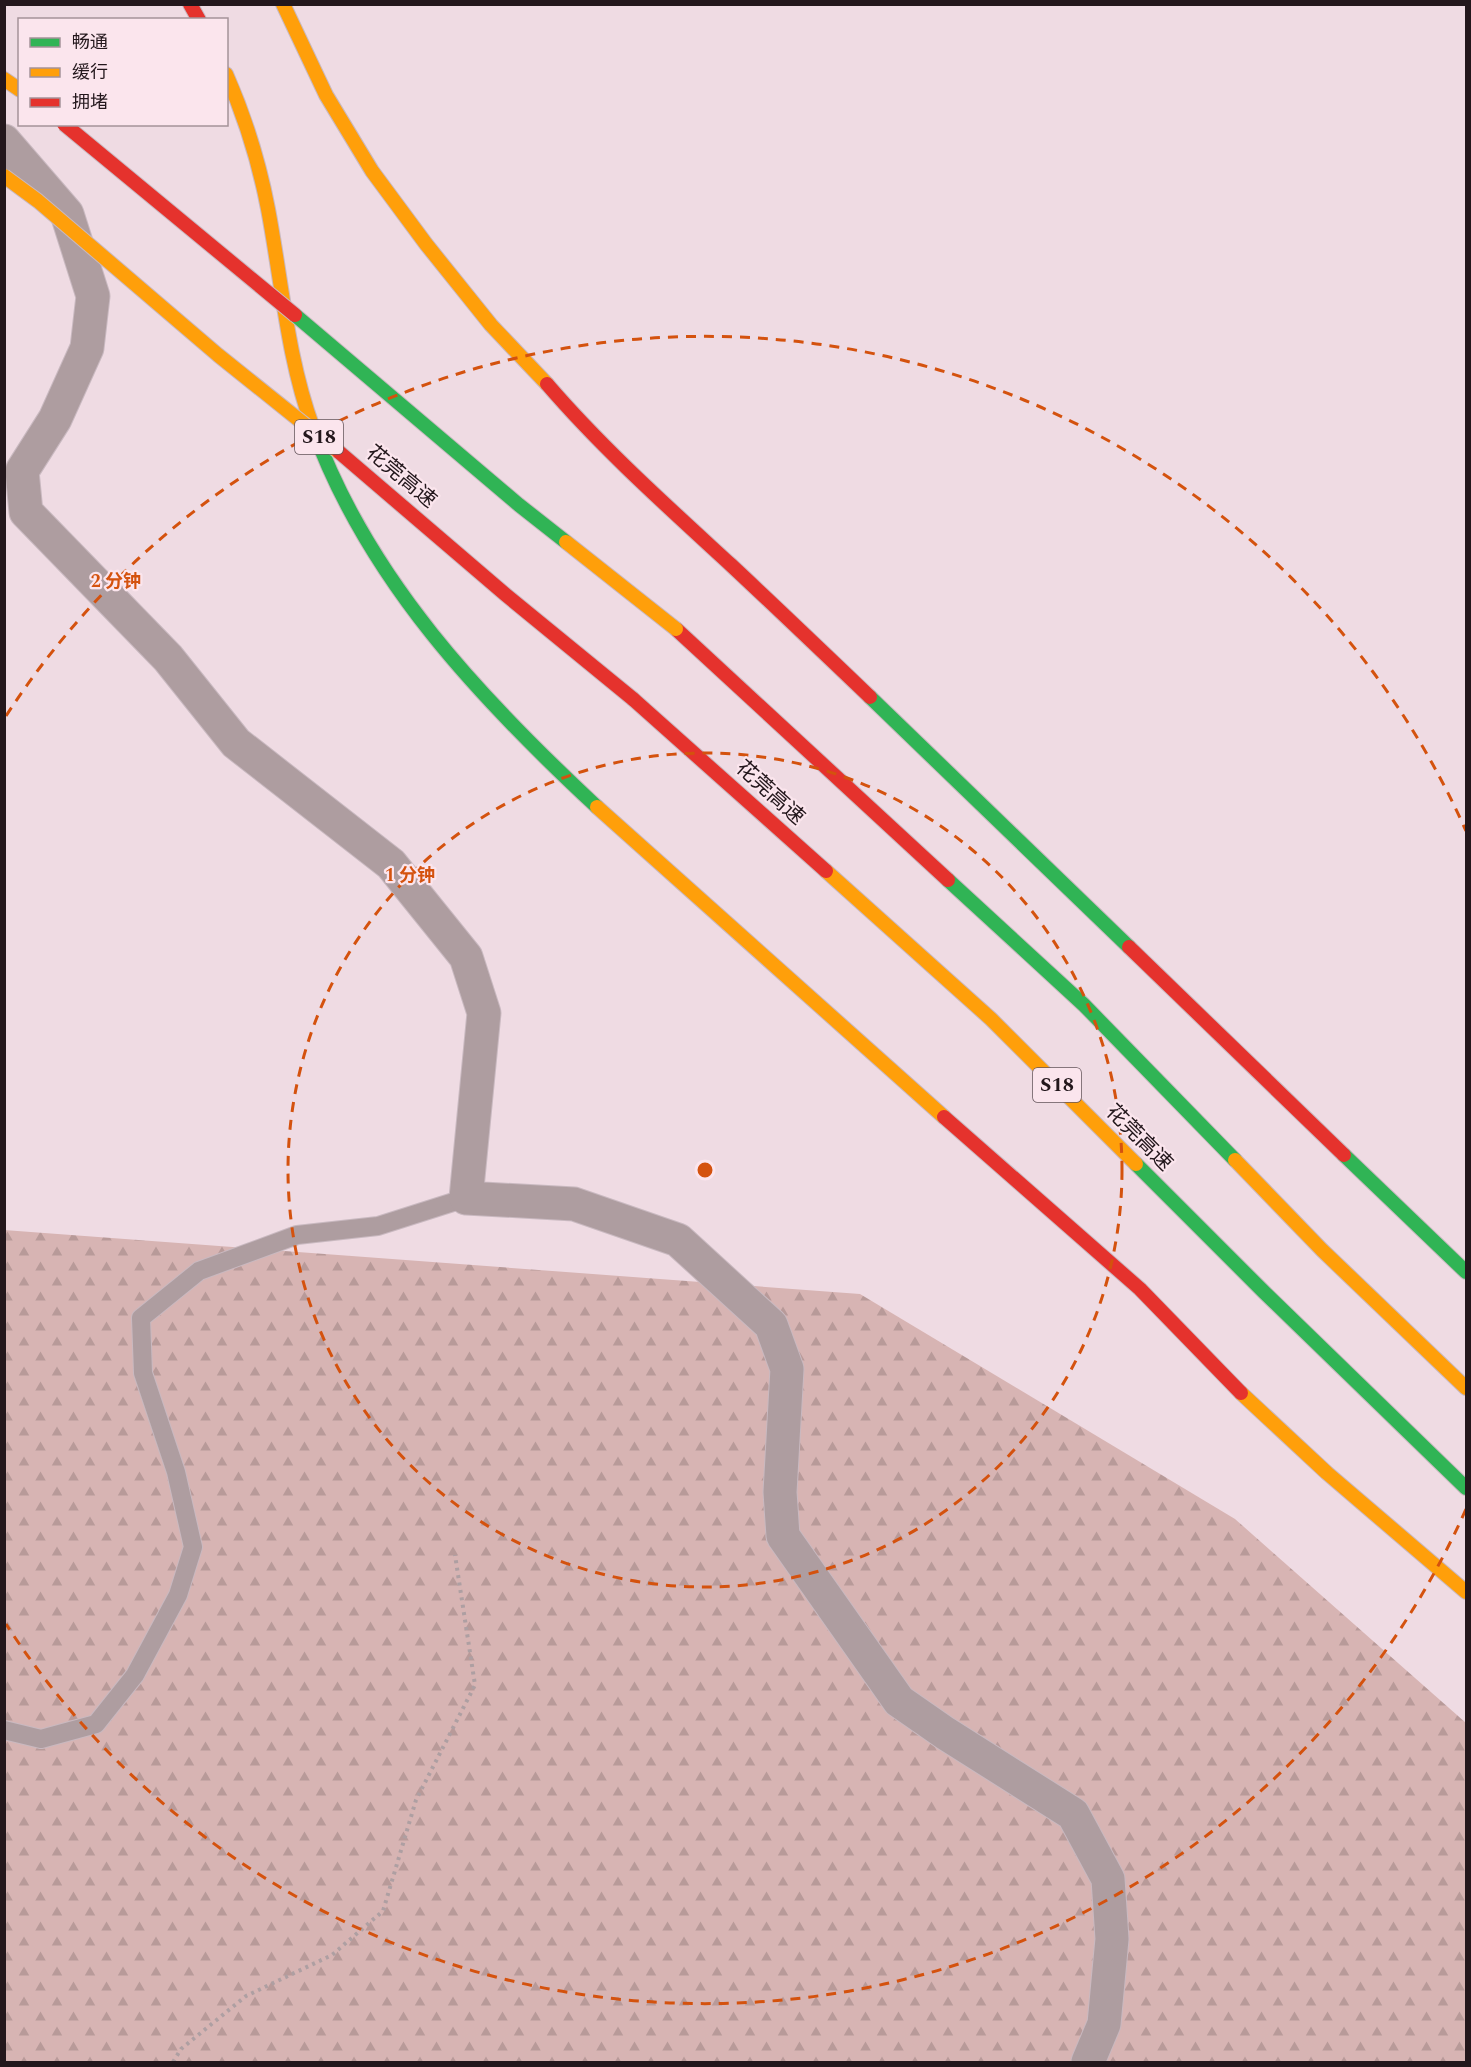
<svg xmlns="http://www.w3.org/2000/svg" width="1471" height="2067" font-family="Spectral,'Noto Sans SC',serif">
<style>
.forest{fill:url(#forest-firs)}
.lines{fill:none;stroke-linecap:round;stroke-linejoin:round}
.lane-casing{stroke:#c9b9c0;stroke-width:20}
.street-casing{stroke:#c9b9c0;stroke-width:35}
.fast-casing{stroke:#c9b9c0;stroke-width:16}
.slow-casing{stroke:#c9b9c0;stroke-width:16}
.jam-casing{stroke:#c9b9c0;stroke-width:16}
.path{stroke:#ae9fa2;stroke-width:4;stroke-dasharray:3 4.5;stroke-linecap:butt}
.lane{stroke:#ae9da0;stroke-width:18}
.street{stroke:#ae9da0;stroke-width:33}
.fast{stroke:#30b455;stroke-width:14}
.slow{stroke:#ff9f0a;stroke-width:14}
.jam{stroke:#e5322d;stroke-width:14}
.fast-bridge-casing{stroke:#c9b9c0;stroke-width:16;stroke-linecap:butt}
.slow-bridge-casing{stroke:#c9b9c0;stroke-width:16;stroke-linecap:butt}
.jam-bridge-casing{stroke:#c9b9c0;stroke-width:16;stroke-linecap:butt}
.fast-bridge{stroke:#30b455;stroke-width:14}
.slow-bridge{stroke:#ff9f0a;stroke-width:14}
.jam-bridge{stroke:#e5322d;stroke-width:14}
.ring{fill:none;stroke:#d4520e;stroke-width:3;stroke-dasharray:10 8}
.labels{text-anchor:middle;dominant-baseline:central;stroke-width:4.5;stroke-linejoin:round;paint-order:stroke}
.shield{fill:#fbe5ed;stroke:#64555b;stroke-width:1.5}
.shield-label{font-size:20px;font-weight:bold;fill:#23171c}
.street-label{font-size:21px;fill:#23171c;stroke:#fbe5ed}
.centre{fill:#d4520e;stroke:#fbe5ed;stroke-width:3}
.ring-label{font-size:18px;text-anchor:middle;font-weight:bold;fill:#d4520e;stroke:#fbe5ed;stroke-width:4.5;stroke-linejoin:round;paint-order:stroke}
</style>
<defs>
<pattern id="forest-firs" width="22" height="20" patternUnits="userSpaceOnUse" patternTransform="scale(1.5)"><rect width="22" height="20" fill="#d7b4b3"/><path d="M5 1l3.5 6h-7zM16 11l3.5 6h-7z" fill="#b89a99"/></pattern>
</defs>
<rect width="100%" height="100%" fill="#efdbe3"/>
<path class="forest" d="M4,1230L860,1294L1235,1519L1466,1723V2062H5Z"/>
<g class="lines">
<defs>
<path id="lane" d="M4,1730L41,1739L96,1724L135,1675L178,1595L193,1547L176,1472L143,1373L141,1318L199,1271L297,1235L378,1226L466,1198"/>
<path id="street" d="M4,141L67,214L93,296L87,348L55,419L22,471L26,512L168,658L236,743L391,864L466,957L484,1013L466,1198L574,1204L678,1240L771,1325L787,1369L780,1492L783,1536L899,1701L945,1733L1073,1814L1108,1879L1112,1939L1104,2024L1088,2062"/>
<g id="fast">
<path d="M313,428C368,580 481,699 597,807"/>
<path d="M870,697L1129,947"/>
<path d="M948,880L1084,1005L1235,1160"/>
<path d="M1344,1155L1466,1272"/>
<path d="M1136,1164L1264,1292L1466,1488"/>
</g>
<g id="slow">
<path d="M283,4L326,95L372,171L426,244L491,325L547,384"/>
<path d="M226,74C245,117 259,162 268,209C282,282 287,357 313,428"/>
<path d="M4,79L20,90"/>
<path d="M597,807L944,1117"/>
<path d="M826,871L991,1019L1136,1164"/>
<path d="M1235,1160L1322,1250L1466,1388"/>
<path d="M1241,1393L1327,1473L1466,1592"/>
</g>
<g id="jam">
<path d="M190,4L199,20"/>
<path d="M547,384C603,449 668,507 731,565C778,609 824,653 870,697"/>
<path d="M676,629L948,880"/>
<path d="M633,699L826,871"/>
<path d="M1129,947L1344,1155"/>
<path d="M944,1117L1140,1289L1241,1393"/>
</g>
</defs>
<use href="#lane" class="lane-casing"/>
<use href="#street" class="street-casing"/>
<use href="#fast" class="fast-casing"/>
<use href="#slow" class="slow-casing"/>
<use href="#jam" class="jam-casing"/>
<path class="path" d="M173,2062L181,2049L246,1996L332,1955L383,1911L416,1800L475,1685L455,1555"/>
<use href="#lane" class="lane"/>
<use href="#street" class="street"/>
<use href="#fast" class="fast"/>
<use href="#slow" class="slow"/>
<use href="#jam" class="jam"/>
<defs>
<path id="fast-bridge" d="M295,315L519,505L566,542"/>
<g id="slow-bridge">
<path d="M4,176L38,201L218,355L339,452"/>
<path d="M566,542L676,629"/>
</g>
<g id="jam-bridge">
<path d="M64,124L295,315"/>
<path d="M339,452L506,595L633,699"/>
</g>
</defs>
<use href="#fast-bridge" class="fast-bridge-casing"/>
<use href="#slow-bridge" class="slow-bridge-casing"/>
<use href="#jam-bridge" class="jam-bridge-casing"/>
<use href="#fast-bridge" class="fast-bridge"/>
<use href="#slow-bridge" class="slow-bridge"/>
<use href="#jam-bridge" class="jam-bridge"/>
</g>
<g class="ring">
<circle cx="705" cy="1170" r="417"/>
<path d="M1466 1509A833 833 0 0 1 6 1624M6 716A833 833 0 0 1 1466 831"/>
</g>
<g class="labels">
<g class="shield">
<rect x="295" y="420" width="48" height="34" rx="4.5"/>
<rect x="1033" y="1068" width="48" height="34" rx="4.5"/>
</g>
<g class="shield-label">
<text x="319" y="437">S18</text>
<text x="1057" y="1085">S18</text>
</g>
<g class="street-label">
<text transform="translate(401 477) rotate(40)">花莞高速</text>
<text transform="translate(770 793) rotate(42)">花莞高速</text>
<text transform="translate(1139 1138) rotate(45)">花莞高速</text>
</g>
</g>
<circle cx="705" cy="1170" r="9" class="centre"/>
<g class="ring-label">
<text x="116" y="587">2 分钟</text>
<text x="410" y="881">1 分钟</text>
</g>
<rect width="1471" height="2067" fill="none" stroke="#23171c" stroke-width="12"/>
<rect x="18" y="18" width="210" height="108" fill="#fbe5ed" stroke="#a59399" stroke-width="1.5"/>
<rect x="30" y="38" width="30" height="9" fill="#30b455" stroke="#a59399" stroke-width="1.5"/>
<text x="72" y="48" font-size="18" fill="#23171c">畅通</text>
<rect x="30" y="68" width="30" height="9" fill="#ff9f0a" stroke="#a59399" stroke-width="1.5"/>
<text x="72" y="78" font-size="18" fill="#23171c">缓行</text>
<rect x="30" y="98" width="30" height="9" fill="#e5322d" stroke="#a59399" stroke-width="1.5"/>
<text x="72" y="108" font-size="18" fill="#23171c">拥堵</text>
</svg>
